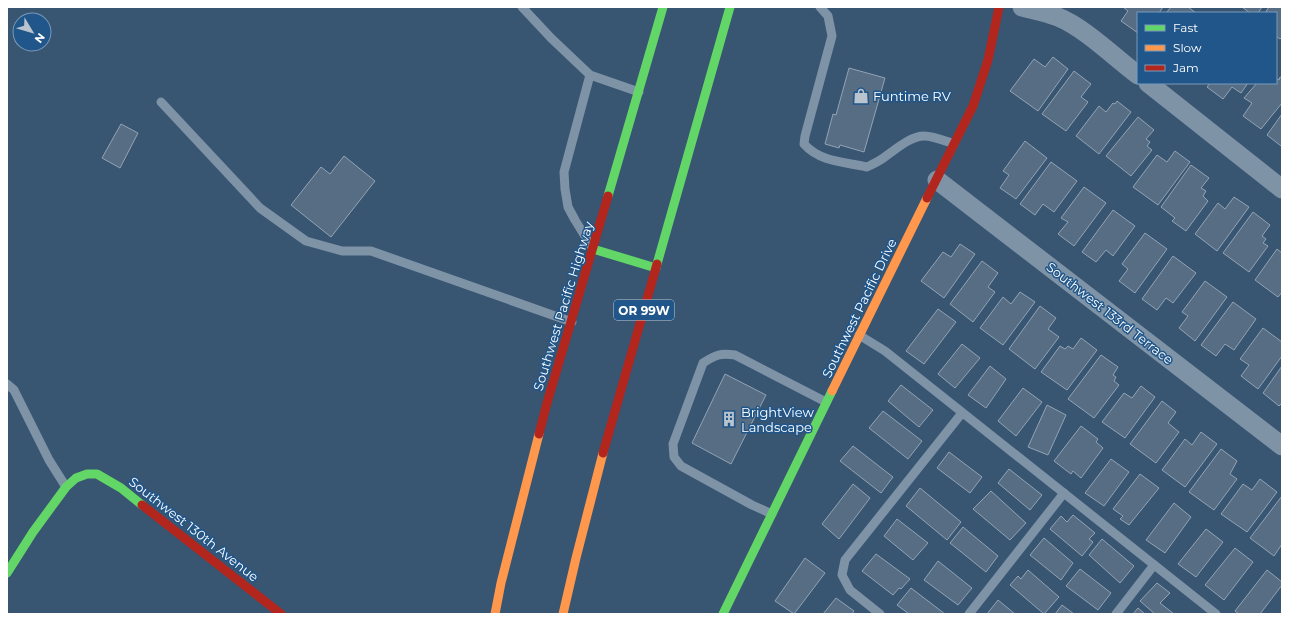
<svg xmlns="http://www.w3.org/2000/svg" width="1289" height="621" font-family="Montserrat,sans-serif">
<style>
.building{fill:#566d84;stroke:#93a4b5}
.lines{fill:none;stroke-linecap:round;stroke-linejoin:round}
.lane{stroke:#7f93a7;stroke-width:9}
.street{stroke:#7f93a7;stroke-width:19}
.fast{stroke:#63d668;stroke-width:9}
.slow{stroke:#ff974d;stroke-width:9}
.jam{stroke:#b3261e;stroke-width:9}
.labels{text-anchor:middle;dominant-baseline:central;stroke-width:3;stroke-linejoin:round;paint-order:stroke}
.shield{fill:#20568a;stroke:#bcccdc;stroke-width:1}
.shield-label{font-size:12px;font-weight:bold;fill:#fff}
.poi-label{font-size:13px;fill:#fff;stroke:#20568a;text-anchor:start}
.street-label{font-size:13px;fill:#fff;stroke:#20568a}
</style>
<rect width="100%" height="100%" fill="#385572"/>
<g class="building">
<path d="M1123,7H1163L1159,13H1138V33L1121,21L1128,11Z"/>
<path d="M1171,7H1188L1196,13H1166Z"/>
<path d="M1242,7H1262L1258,13H1250Z"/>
<path d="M1269,7H1282V37L1280,39L1276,36V13H1265Z"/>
<path d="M1053,57L1068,69L1038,111L1010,91L1034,59L1045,67Z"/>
<path d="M849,68L885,78L864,152L840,145L839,148L825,144L833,114L836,115Z"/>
<path d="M1074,71L1091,84L1081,97L1088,102L1066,131L1042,114Z"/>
<path d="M1280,77L1282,78V103L1261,129L1243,116L1252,103L1244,98L1257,83H1276V78L1279,80Z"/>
<path d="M1210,83H1248L1241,93L1232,87L1223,99L1207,87Z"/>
<path d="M1117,101L1131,112L1099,154L1076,136L1099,106L1106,112L1113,103L1115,104Z"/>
<path d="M1282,114V145L1281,146L1267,135Z"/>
<path d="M1138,117L1154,130L1146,139L1150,142L1147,146L1152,150L1131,176L1106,156Z"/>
<path d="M121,124L138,133L120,168L102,158Z"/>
<path d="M1025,141L1047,158L1016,199L1000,188L1009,175L1003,171Z"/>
<path d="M1175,151L1190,162L1158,205L1133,187L1157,155L1167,162Z"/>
<path d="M344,156L375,181L331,237L291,205L321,167L330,174Z"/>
<path d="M1051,162L1077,181L1054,212L1043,204L1035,215L1020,204Z"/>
<path d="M1191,165L1209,178L1201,188L1206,191L1203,196L1208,201L1186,231L1172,221L1175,218L1161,207Z"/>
<path d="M1084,187L1106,203L1074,246L1058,234L1068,222L1061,218Z"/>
<path d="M1234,197L1249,207L1217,251L1195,234L1218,203L1225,209Z"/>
<path d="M1113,210L1135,226L1113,256L1106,250L1096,262L1082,252Z"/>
<path d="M1253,212L1270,225L1262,236L1266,239L1263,243L1268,246L1249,272L1223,253Z"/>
<path d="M1145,233L1167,249L1135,293L1119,281L1128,269L1122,264Z"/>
<path d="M960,244L975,254L944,298L921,281L943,252L951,257Z"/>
<path d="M1277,249L1282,253V292L1278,297L1255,280Z"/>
<path d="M1173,256L1196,273L1173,303L1166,298L1157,310L1142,299Z"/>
<path d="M982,261L998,273L988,287L995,292L973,322L950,304Z"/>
<path d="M1205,281L1227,297L1195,341L1179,328L1188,316L1182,312Z"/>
<path d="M1020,292L1035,302L1003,345L980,328L1003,297L1011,304Z"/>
<path d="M1233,302L1256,319L1234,350L1225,344L1216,356L1201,345Z"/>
<path d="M1040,306L1056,318L1048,329L1059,337L1035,369L1009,349Z"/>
<path d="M938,309L956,322L924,364L906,351Z"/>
<path d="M1263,328L1282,342V356L1258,389L1241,376L1249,365L1240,359Z"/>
<path d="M1081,338L1097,350L1067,390L1041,372L1060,346L1065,349L1068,346L1073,349Z"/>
<path d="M962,344L980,358L955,388L938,374Z"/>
<path d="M1101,355L1118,367L1113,375L1116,377L1114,381L1119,385L1094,418L1068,399Z"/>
<path d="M990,366L1006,379L986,408L968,395Z"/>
<path d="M1282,366V403L1279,406L1263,393Z"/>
<path d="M725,374L766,395L731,464L692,443Z"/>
<path d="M901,385L933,410L919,427L888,401Z"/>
<path d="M1141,386L1155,397L1125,438L1102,422L1124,393L1132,398Z"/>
<path d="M1023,388L1042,402L1016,436L998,421Z"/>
<path d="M1162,401L1176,412L1168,423L1179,432L1156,463L1130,444Z"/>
<path d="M1047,405L1066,415L1048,455L1028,447Z"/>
<path d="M883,411L922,441L908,459L869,428Z"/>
<path d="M1081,426L1098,439L1096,442L1103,448L1081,478L1073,471L1071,474L1054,461Z"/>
<path d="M1201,432L1217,444L1185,487L1162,470L1185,439L1192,445Z"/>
<path d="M853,446L893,477L881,493L840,461Z"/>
<path d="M1221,449L1237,461L1230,474L1237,479L1214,510L1189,492Z"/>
<path d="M949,452L982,477L970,493L937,468Z"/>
<path d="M1111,459L1129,472L1104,506L1085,493Z"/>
<path d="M1009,469L1042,495L1030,510L998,483Z"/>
<path d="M1140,474L1159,488L1129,525L1120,519L1123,516L1113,509Z"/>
<path d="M1260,479L1277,492L1247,532L1221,514L1243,484L1252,490Z"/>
<path d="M853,484L870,498L839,539L822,524Z"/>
<path d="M920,488L961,522L947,540L906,506Z"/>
<path d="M991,491L1026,523L1010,540L973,509Z"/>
<path d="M1282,496V544L1274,556L1250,538Z"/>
<path d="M1174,503L1191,517L1165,553L1146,540Z"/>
<path d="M1073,515L1095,533L1089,539L1093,542L1082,556L1050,529L1061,516L1067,522Z"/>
<path d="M897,519L928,543L913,560L884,536Z"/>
<path d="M963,527L998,556L986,572L950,543Z"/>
<path d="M1206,529L1223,542L1196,577L1178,564Z"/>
<path d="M1044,538L1073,563L1061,580L1030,555Z"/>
<path d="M1102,539L1134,566L1120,583L1089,555Z"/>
<path d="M1235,548L1253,562L1224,600L1205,585Z"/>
<path d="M876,554L910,579L901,589L899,588L893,595L862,571Z"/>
<path d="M805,558L825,573L794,614L775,601Z"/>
<path d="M938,561L972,588L958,605L924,580Z"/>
<path d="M1080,569L1111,593L1098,610L1066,586Z"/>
<path d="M1028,570L1059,597L1044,614L1010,585L1018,576L1021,579Z"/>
<path d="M1267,570L1282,582V585L1260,614H1239L1235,611Z"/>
<path d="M1157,583L1170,593L1160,603L1174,614H1155L1140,601Z"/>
<path d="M911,588L945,614H909L897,605Z"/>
<path d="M836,598L854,611L852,614H823Z"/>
<path d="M998,600L1015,614H987Z"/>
<path d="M1062,605L1074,614H1055Z"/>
<path d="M1138,608L1145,614H1133Z"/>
</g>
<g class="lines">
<g class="lane">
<path d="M522,7L551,38L590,75L639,92"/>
<path d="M820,7L828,16L832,36L805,136L804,144C820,162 844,162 867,167C873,164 880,161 886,156C896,149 911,136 924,136C934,136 945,141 954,144"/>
<path d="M590,75L564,172L565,189L568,207L575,220L591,246"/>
<path d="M161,102L260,208L306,241L342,251H371L572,322"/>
<path d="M859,335L885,351L1216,614"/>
<path d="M7,384L14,390L49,460L66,487"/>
<path d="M772,514L752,505L681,466L674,457L673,444L703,363C715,355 720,353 735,355L826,402"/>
<path d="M880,614L850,590L842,575L845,560L962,413"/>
<path d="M969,614L1064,493"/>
<path d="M1116,614L1154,565"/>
</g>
<g class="street">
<path d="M1022,7C1034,10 1046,12 1058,17C1085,28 1114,57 1138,75"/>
<path d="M1148,83L1282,189"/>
<path d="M937,180L1282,446"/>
</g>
<g class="fast">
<path d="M608,196L663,7"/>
<path d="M593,249L656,268"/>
<path d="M657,264L730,7"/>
<path d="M7,573L33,532L66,487L76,478L87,474H97L121,488L142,505"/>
<path d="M723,614L832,391"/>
</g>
<g class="slow">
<path d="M832,391L927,198"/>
<path d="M495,614L501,583L539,434"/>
<path d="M563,614L576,558L603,453"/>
</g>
<g class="jam">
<path d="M927,198L973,106L988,60L999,7"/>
<path d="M539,434L547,403L608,196"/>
<path d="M603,453L657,264"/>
<path d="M142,505L281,614"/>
</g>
</g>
<defs>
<symbol id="shop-bare" viewBox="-9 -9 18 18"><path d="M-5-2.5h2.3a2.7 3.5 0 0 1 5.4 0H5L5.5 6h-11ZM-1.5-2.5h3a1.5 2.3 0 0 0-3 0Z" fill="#b9c4ce" stroke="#20568a" stroke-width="2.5" paint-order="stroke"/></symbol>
<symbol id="building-bare" viewBox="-9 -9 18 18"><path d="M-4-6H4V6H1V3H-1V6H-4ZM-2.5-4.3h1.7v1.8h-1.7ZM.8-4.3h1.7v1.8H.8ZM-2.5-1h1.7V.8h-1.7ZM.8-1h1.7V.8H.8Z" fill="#b9c4ce" stroke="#20568a" stroke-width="2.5" paint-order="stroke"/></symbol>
</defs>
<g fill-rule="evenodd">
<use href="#shop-bare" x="850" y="85" width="22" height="22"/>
<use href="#building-bare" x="718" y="408" width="22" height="22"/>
</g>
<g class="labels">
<rect class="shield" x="614" y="300" width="60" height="20" rx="3"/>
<g class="shield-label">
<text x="644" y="310">OR 99W</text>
</g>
<g class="poi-label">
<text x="873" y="96">Funtime RV</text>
<text x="741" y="412">BrightView<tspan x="741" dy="15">Landscape</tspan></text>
</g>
<g class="street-label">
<text transform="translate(563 306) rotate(-73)">Southwest Pacific Highway</text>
<text transform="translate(859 308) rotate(-64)">Southwest Pacific Drive</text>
<text transform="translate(1110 313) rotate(38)">Southwest 133rd Terrace</text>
<text transform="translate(194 529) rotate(38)">Southwest 130th Avenue</text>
</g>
</g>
<rect width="1289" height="621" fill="none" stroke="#ffffff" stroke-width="16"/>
<rect x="1137" y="12" width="140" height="72" fill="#20568a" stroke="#799ab9"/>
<rect x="1145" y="25" width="20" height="6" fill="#63d668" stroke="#799ab9"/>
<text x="1173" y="32" font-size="12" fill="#ffffff">Fast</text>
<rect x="1145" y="45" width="20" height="6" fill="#ff974d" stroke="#799ab9"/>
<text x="1173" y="52" font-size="12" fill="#ffffff">Slow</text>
<rect x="1145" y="65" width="20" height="6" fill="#b3261e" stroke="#799ab9"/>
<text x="1173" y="72" font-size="12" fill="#ffffff">Jam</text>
<g transform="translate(32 32) rotate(128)"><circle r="19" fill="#20568a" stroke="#799ab9"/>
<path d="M0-3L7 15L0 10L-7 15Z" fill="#b9c4ce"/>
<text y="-6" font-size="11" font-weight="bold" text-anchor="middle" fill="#ffffff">N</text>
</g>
</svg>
